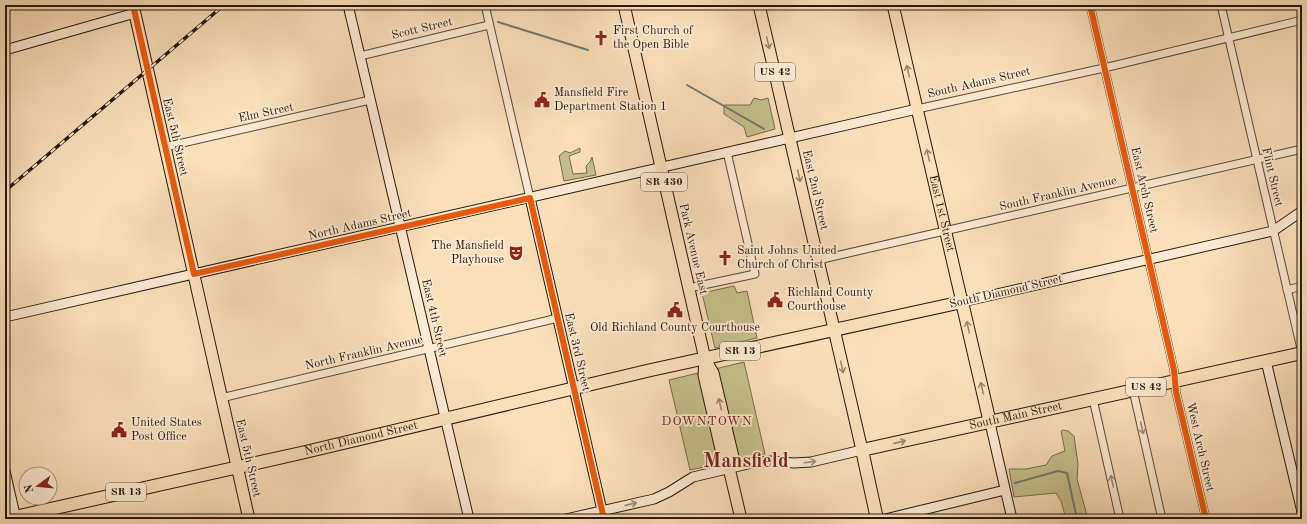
<svg xmlns="http://www.w3.org/2000/svg" width="1307" height="524" font-family="'Old Standard TT',serif">
<style>
.green{fill:#c4c08b;stroke:#766c4c}
.lines{fill:none;stroke-linecap:round;stroke-linejoin:round}
.stream{stroke:#717974;stroke-width:2}
.street-casing{stroke:#5c4939;stroke-width:9}
.secondary-casing{stroke:#28170e;stroke-width:11}
.primary-casing{stroke:#28170e;stroke-width:13}
.highway-casing{stroke:#28170e;stroke-width:14}
.street{stroke:#fcead2;stroke-width:7}
.secondary{stroke:#fcead2;stroke-width:9}
.primary{stroke:#fadfb9;stroke-width:11}
.highway{stroke:#fadfb9;stroke-width:12}
.rail-casing{stroke:#28170e;stroke-width:3.5}
.rail{stroke:#fcead2;stroke-width:2;stroke-dasharray:6;stroke-linecap:butt}
.cycleway-casing{stroke:#fcead2;stroke-width:8}
.cycleway{stroke:#e8590c;stroke-width:6}
.oneway{stroke:#9c856c}
.oneway2{stroke:#9d8b7a}
.labels{text-anchor:middle;dominant-baseline:central;stroke-width:3.5;stroke-linejoin:round;paint-order:stroke}
.shield{fill:#fcead2;stroke:#685649;stroke-width:1}
.shield-label{font-size:11px;font-weight:bold;fill:#28170e}
.street-label{font-size:12px;fill:#28170e;stroke:#fcead2}
.poi-label{font-size:12px;fill:#28170e;stroke:#fcead2;text-anchor:start}
.neighbourhood-label{font-size:13px;letter-spacing:1px;fill:#7a1f14;stroke:#fcead2}
.town-label{font-size:20px;font-weight:bold;fill:#7a1f14;stroke:#fcead2}
</style>
<rect width="100%" height="100%" fill="#fadfb9"/>
<filter id="stains"><feTurbulence type="fractalNoise" baseFrequency=".005" numOctaves="4"/><feColorMatrix values="0 0 0 0 .2 0 0 0 0 .09 0 0 0 0 .02 0 0 0 .5 -.17"/></filter>
<radialGradient id="worn" r=".72"><stop offset=".6" stop-color="#630" stop-opacity="0"/><stop offset="1" stop-color="#630" stop-opacity=".3"/></radialGradient>
<g class="green">
<path d="M754,98L761,100L768,98L775,129L747,137L744,127L724,114V105H750Z"/>
<path d="M580,148V152L569,156L573,174L587,173L586,166L590,162L592,157L596,175L564,181L559,156L565,151L570,153Z"/>
<path d="M734,286L737,293L747,291L757,338L715,348L702,293Z"/>
<path d="M744,362L765,454L690,470L669,380Z"/>
<path d="M1063,430L1068,431L1074,436L1078,464L1077,479L1088,519H1066L1061,501L1056,493L1014,497L1009,469H1026L1046,465L1052,456L1065,451L1061,431Z"/>
</g>
<g class="lines">
<g class="stream">
<path d="M498,22L588,50"/>
<path d="M687,85L764,129"/>
<path d="M1015,483L1058,471L1067,473L1077,519"/>
</g>
<defs>
<g id="street">
<path d="M485,5L530,198"/>
<path d="M1090,5L1174,370L1176,392L1206,519"/>
<path d="M1221,5L1302,353"/>
<path d="M360,56L489,25"/>
<path d="M917,109L1104,68L1302,20"/>
<path d="M165,147L370,100"/>
<path d="M818,260L1302,149"/>
<path d="M689,288L755,274L727,152"/>
<path d="M1287,290L1302,286"/>
<path d="M1133,390L1162,519"/>
<path d="M221,398L558,318"/>
<path d="M1093,399L1120,519"/>
</g>
<g id="secondary">
<path d="M348,5L469,519"/>
<path d="M5,50L135,13"/>
<path d="M530,198L604,519"/>
<path d="M962,302L1273,231L1302,211"/>
<path d="M5,317L917,109"/>
<path d="M1266,361L1302,512"/>
<path d="M990,423L1012,519"/>
<path d="M5,471L16,519"/>
<path d="M566,519L654,499L669,492L693,477L752,463L770,461L794,463L811,462L862,450"/>
<path d="M885,519L1005,490"/>
</g>
<g id="primary">
<path d="M133,5L249,519"/>
<path d="M624,5L705,359L704,375L723,458L729,468L741,519"/>
<path d="M759,5L862,450"/>
<path id="s1" d="M893,5L962,302"/>
<path d="M705,359L713,373L733,457V461L729,468"/>
</g>
<g id="highway">
<path id="s2" d="M6,519L301,453L651,370L962,302L990,423"/>
<path id="s3" d="M877,519L862,450L1302,353"/>
</g>
</defs>
<use href="#street" class="street-casing"/>
<use href="#secondary" class="secondary-casing"/>
<use href="#primary" class="primary-casing"/>
<use href="#highway" class="highway-casing"/>
<use href="#street" class="street"/>
<use href="#secondary" class="secondary"/>
<use href="#primary" class="primary"/>
<use href="#highway" class="highway"/>
<defs>
<path id="rail" d="M5,191L224,5"/>
</defs>
<use href="#rail" class="rail-casing"/>
<use href="#rail" class="rail"/>
<defs>
<g id="cycleway">
<path d="M133,5L194,274L530,198L604,519"/>
<path d="M1090,5L1174,370L1176,392L1206,519"/>
</g>
</defs>
<use href="#cycleway" class="cycleway-casing"/>
<use href="#cycleway" class="cycleway"/>
</g>
<defs><path id="oneway-shaft" d="M-6 0H5M1.5-3L5.5 0L1.5 3" fill="none" stroke-width="1.6" stroke-linecap="round" stroke-linejoin="round"/></defs>
<g class="oneway">
<use href="#oneway-shaft" transform="translate(768 43) rotate(77)"/>
<use href="#oneway-shaft" transform="translate(908 71) rotate(-103)"/>
<use href="#oneway-shaft" transform="translate(928 155) rotate(-103)"/>
<use href="#oneway-shaft" transform="translate(799 176) rotate(77)"/>
<use href="#oneway-shaft" transform="translate(968 327) rotate(-103)"/>
<use href="#oneway-shaft" transform="translate(842 367) rotate(77)"/>
<use href="#oneway-shaft" transform="translate(982 388) rotate(-103)"/>
<use href="#oneway-shaft" transform="translate(720 404) rotate(-103)"/>
<use href="#oneway-shaft" transform="translate(900 442) rotate(-13)"/>
</g>
<g class="oneway2">
<use href="#oneway-shaft" transform="translate(1142 428) rotate(77)"/>
<use href="#oneway-shaft" transform="translate(810 462) rotate(-7)"/>
<use href="#oneway-shaft" transform="translate(1112 481) rotate(-103)"/>
<use href="#oneway-shaft" transform="translate(631 504) rotate(-13)"/>
</g>
<defs>
<symbol id="church-bare" viewBox="-9 -9 18 18"><path d="M-1.2-6h2.4v3.5h3.3v2.4h-3.3V6h-2.4V-.1h-3.3v-2.4h3.3Z" fill="#8f2418" stroke="#fcead2" stroke-width="2.5" paint-order="stroke"/></symbol>
<symbol id="civic-bare" viewBox="-9 -9 18 18"><path d="M-.6-6.5H3V-4.5H.6V-3L4-1V1h2V6H-6V1h2V-1L-.6-3ZM-1.2 2.5V6h2.4V2.5Z" fill="#8f2418" stroke="#fcead2" stroke-width="2.5" paint-order="stroke"/></symbol>
<symbol id="theatre-bare" viewBox="-9 -9 18 18"><path d="M-5-5.5Q0-4 5-5.5V0Q5 5 0 6Q-5 5-5 0ZM-3.3-2.5H-1v1.5H-3.3ZM1-2.5H3.3v1.5H1ZM-2.8 1Q0 5.5 2.8 1Z" fill="#8f2418" stroke="#fcead2" stroke-width="2.5" paint-order="stroke"/></symbol>
</defs>
<g fill-rule="evenodd">
<use href="#church-bare" x="590" y="27" width="22" height="22"/>
<use href="#civic-bare" x="531" y="89" width="22" height="22"/>
<use href="#theatre-bare" x="505" y="242" width="22" height="22"/>
<use href="#church-bare" x="714" y="247" width="22" height="22"/>
<use href="#civic-bare" x="764" y="289" width="22" height="22"/>
<use href="#civic-bare" x="664" y="299" width="22" height="22"/>
<use href="#civic-bare" x="108" y="419" width="22" height="22"/>
</g>
<g class="labels">
<g class="shield">
<rect x="755" y="63" width="40" height="18" rx="3"/>
<rect x="641" y="173" width="46" height="18" rx="3"/>
<rect x="720" y="342" width="40" height="18" rx="3"/>
<rect x="1126" y="378" width="40" height="18" rx="3"/>
<rect x="106" y="483" width="40" height="18" rx="3"/>
</g>
<g class="shield-label">
<text x="775" y="72">US 42</text>
<text x="664" y="182">SR 430</text>
<text x="740" y="351">SR 13</text>
<text x="1146" y="387">US 42</text>
<text x="126" y="492">SR 13</text>
</g>
<g class="street-label">
<text transform="translate(422 29) rotate(-13)">Scott Street</text>
<text transform="translate(979 83) rotate(-13)">South Adams Street</text>
<text transform="translate(266 113) rotate(-12)">Elm Street</text>
<text transform="translate(175 137) rotate(77)">East 5th Street</text>
<text transform="translate(1272 177) rotate(77)">Flint Street</text>
<text transform="translate(815 190) rotate(77)">East 2nd Street</text>
<text transform="translate(1144 190) rotate(77)">East Arch Street</text>
<text transform="translate(1058 194) rotate(-13)">South Franklin Avenue</text>
<text stroke="none"><textPath href="#s1" startOffset="214">East 1st Street</textPath></text>
<text transform="translate(360 225) rotate(-13)">North Adams Street</text>
<text transform="translate(693 249) rotate(77)">Park Avenue East</text>
<text transform="translate(1006 292) rotate(-13)">South Diamond Street</text>
<text transform="translate(434 318) rotate(77)">East 4th Street</text>
<text transform="translate(577 352) rotate(77)">East 3rd Street</text>
<text transform="translate(364 353) rotate(-13)">North Franklin Avenue</text>
<text stroke="none"><textPath href="#s3" startOffset="228">South Main Street</textPath></text>
<text stroke="none"><textPath href="#s2" startOffset="364">North Diamond Street</textPath></text>
<text transform="translate(1200 447) rotate(77)">West Arch Street</text>
<text transform="translate(248 458) rotate(77)">East 5th Street</text>
</g>
<g class="poi-label">
<text x="613" y="31">First Church of<tspan x="613" dy="14">the Open Bible</tspan></text>
<text x="554" y="93">Mansfield Fire<tspan x="554" dy="14">Department Station 1</tspan></text>
<text x="504" y="246" text-anchor="end">The Mansfield<tspan x="504" dy="14">Playhouse</tspan></text>
<text x="737" y="251">Saint Johns United<tspan x="737" dy="14">Church of Christ</tspan></text>
<text x="787" y="293">Richland County<tspan x="787" dy="14">Courthouse</tspan></text>
<text x="675" y="328" text-anchor="middle">Old Richland County Courthouse</text>
<text x="131" y="423">United States<tspan x="131" dy="14">Post Office</tspan></text>
</g>
<g class="neighbourhood-label">
<text x="707" y="421">DOWNTOWN</text>
</g>
<g class="town-label">
<text x="746" y="462">Mansfield</text>
</g>
</g>
<rect width="1307" height="524" fill="none" stroke="#fadfb9" stroke-width="20"/>
<rect x="6" y="6" width="1295" height="512" fill="none" stroke="#28170e" stroke-width="2"/>
<rect x="10" y="10" width="1287" height="504" fill="none" stroke="#28170e"/>
<g transform="translate(38 486) rotate(254)"><circle r="19" fill="#fcead2" stroke="#a79684"/>
<path d="M0-3L7 15L0 10L-7 15Z" fill="#8f2418"/>
<text y="-6" font-size="11" font-weight="bold" text-anchor="middle" fill="#28170e">N</text>
</g>
<rect width="100%" height="100%" filter="url(#stains)"/>
<rect width="100%" height="100%" fill="url(#worn)"/>
</svg>
